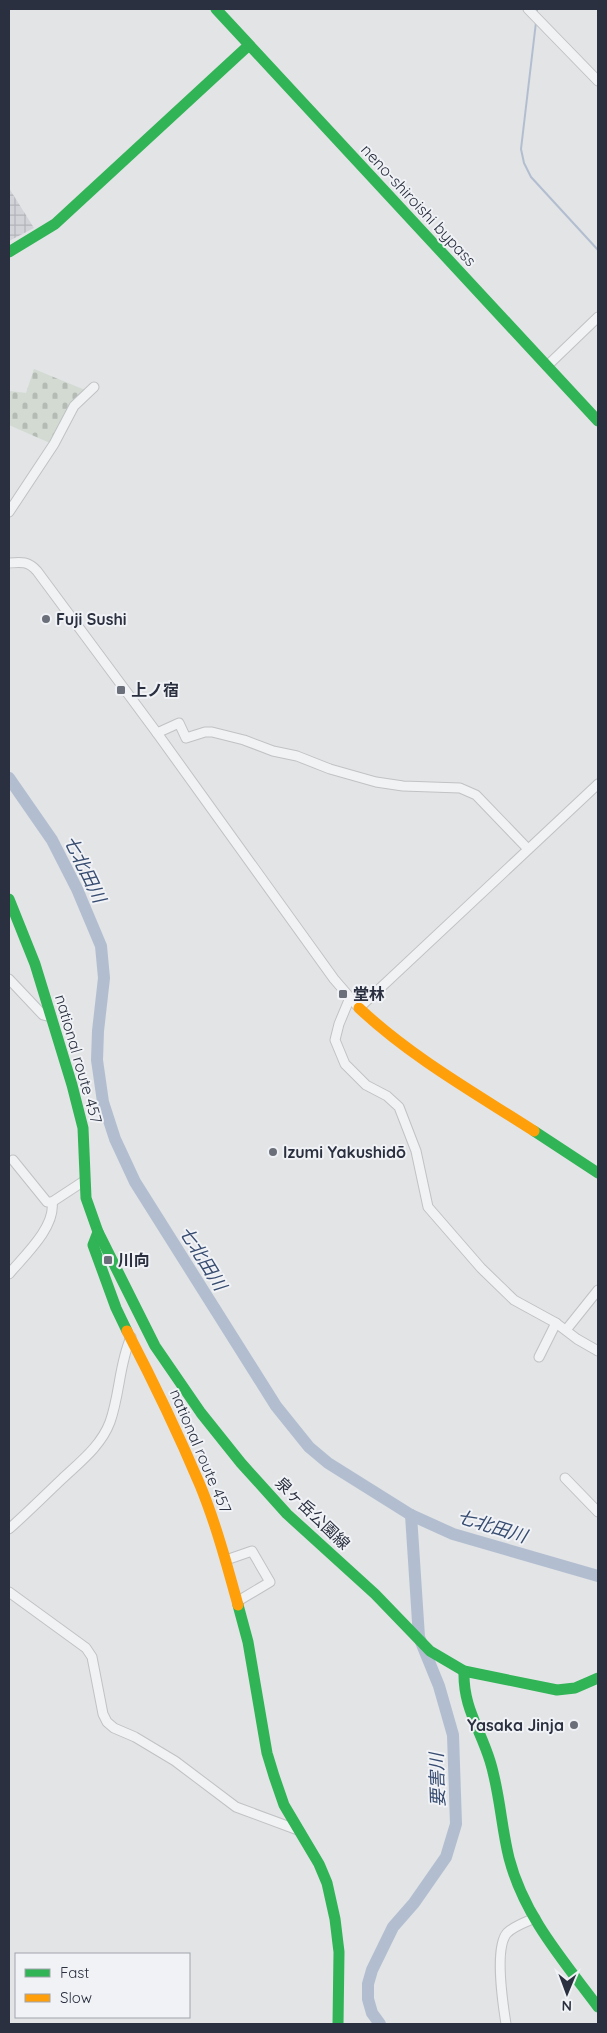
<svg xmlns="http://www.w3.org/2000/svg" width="607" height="2033" font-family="Quicksand,'Noto Sans JP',sans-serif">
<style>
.industrial{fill:url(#industrial-grid)}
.cemetery{fill:url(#cemetery-stones)}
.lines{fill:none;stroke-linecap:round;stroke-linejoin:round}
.stream{stroke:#b2bed0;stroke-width:2}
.river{stroke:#b2bed0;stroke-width:12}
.street-casing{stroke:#c0c2c4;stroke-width:11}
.street{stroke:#f1f2f4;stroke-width:9}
.fast{stroke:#30b455;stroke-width:11}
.slow{stroke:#ff9f0a;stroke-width:11}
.poi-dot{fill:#6a6f79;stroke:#f0f2f6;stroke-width:2}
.labels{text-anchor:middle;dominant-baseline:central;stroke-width:4;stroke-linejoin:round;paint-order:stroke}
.street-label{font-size:16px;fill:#2a303f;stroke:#f0f2f6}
.poi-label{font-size:16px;font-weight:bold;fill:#2a303f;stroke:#f0f2f6;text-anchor:start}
.water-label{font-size:18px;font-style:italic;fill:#374c70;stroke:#f0f2f6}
</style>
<defs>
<pattern id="industrial-grid" width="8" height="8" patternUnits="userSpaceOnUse" patternTransform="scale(1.25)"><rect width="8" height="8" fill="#d1d3d9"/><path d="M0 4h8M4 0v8" fill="none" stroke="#b4b5bb"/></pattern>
<pattern id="cemetery-stones" width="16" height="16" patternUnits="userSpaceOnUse" patternTransform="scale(1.25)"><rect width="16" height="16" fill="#d2dad2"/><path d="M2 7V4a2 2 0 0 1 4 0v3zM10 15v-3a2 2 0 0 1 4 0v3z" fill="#b4bbb5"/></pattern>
</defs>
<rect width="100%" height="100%" fill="#e2e4e6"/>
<path class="industrial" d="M9,188L34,228L9,241Z"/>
<path class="cemetery" d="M34,369L85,390L69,407L50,443L9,425L10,391L26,393Z"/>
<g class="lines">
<g class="stream">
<path d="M537,14V9"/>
<path d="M536,22L521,149L524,163L531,177L598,250"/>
</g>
<g class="river">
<path d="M9,778L52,840L77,889L101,946L104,978L98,1031L97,1060L103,1102L115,1139L135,1182L276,1406L309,1447L328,1463L411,1515L453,1534L598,1576"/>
<path d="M380,2024L372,2013L368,1999V1984L372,1970L393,1927L414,1903L446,1857L456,1824L453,1735L439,1686L419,1637L411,1515"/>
</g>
<defs>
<g id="street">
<path d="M528,9L598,81"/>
<path d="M547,366L598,317"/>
<path d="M9,512L54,444L74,406L94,387"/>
<path d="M9,563C21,562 28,561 37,571L157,733L334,979L359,1008L598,784"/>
<path d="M157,733L179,723L186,738L205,732H212L244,740L273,751L297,756L330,769L376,782L403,786L460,788L476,795L528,849"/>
<path d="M9,979L43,1015L51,1017"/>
<path d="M349,1000L339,1024L335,1040L345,1064L366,1085L387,1096L399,1107L416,1151L428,1207L481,1268L514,1300L556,1323L577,1339L598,1351"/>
<path d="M13,1160L47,1202H52L84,1181"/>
<path d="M9,1274C24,1256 56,1227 52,1202"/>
<path d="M566,1330L598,1290"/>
<path d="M539,1357L556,1323"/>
<path d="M565,1478L598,1512"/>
<path d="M9,1529C27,1513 44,1496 62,1479C80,1462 101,1446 110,1422C120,1394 119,1364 131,1337"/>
<path d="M226,1560L252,1551L270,1582L238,1601"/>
<path d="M9,1592L86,1648L92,1657L103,1714L107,1722L114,1728L135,1737L175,1761L236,1807L298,1830"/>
<path d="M506,2024C503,2005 494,1948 507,1933C514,1926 526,1922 535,1918"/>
</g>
</defs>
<use href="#street" class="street-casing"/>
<use href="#street" class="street"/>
<g class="fast">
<path d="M216,9L598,421"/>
<path d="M9,252L55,224L248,46"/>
<path d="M9,899L35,964L72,1085L83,1128L86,1198L98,1232L93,1245L116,1308L127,1331"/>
<path d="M534,1131L598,1173"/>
<path d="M98,1232L155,1346L201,1413L241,1463L287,1514L375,1594L430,1651L464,1671L557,1690L575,1688L598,1678"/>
<path d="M238,1605L248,1642L267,1753L274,1776L284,1805L319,1864L327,1883L335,1919L339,1952L338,2024"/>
<path d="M464,1671C463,1708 480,1728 490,1761C500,1793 501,1826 509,1858C524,1916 563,1960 598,2007"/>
</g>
<g class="slow">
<path d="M359,1008C411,1057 475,1093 534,1131"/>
<path d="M127,1331C153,1381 178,1433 200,1485C216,1524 227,1565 238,1605"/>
</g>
</g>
<g class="poi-dot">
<circle cx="46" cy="619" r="5"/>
<rect x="116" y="685" width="10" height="10" rx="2.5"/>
<rect x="338" y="989" width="10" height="10" rx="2.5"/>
<circle cx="273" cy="1152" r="5"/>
<rect x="103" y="1255" width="10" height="10" rx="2.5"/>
<circle cx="574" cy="1725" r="5"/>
</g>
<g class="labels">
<g class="street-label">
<text transform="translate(419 205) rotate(47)">neno-shiroishi bypass</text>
<text transform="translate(79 1059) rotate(74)">national route 457</text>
<text transform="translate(201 1451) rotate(67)">national route 457</text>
<text transform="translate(313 1513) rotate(44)">泉ヶ岳公園線</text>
</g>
<g class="poi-label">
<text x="56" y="619">Fuji Sushi</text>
<text x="131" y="690">上ノ宿</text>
<text x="353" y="994">堂林</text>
<text x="283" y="1152">Izumi Yakushidō</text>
<text x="118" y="1260">川向</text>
<text x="564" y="1725" text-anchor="end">Yasaka Jinja</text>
</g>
<g class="water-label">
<text transform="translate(85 869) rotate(64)">七北田川</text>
<text transform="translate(203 1258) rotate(58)">七北田川</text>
<text transform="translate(492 1526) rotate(17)">七北田川</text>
<text transform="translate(437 1780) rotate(-92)">要害川</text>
</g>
</g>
<rect width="607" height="2033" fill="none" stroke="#2a303f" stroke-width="20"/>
<rect x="15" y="1953" width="175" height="65" fill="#f0f2f6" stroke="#a1a4ad"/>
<rect x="25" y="1969" width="25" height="8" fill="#30b455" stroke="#a1a4ad"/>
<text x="60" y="1978" font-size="15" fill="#2a303f">Fast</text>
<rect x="25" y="1994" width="25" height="8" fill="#ff9f0a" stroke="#a1a4ad"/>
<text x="60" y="2003" font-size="15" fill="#2a303f">Slow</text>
<g transform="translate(567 1993) rotate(181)" stroke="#f0f2f6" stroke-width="4" paint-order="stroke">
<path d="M0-4L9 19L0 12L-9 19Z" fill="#2a303f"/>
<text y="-8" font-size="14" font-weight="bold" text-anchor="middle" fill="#2a303f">N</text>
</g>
</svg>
